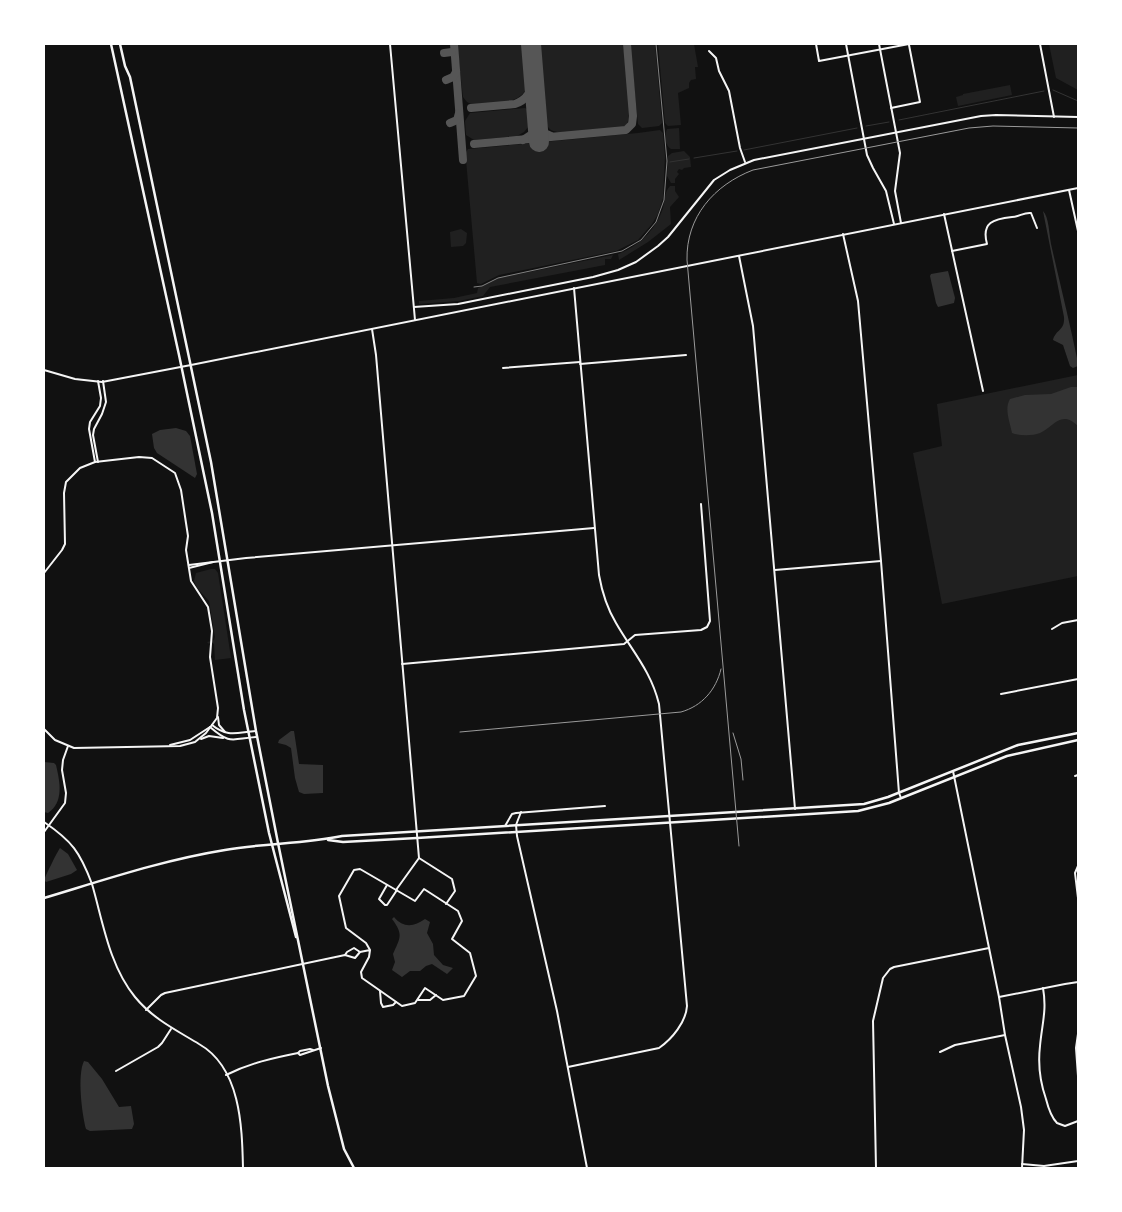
<svg xmlns="http://www.w3.org/2000/svg" width="1122" height="1212" font-family="Lora,serif">
<style>
.green{fill:#202020}
.water{fill:#333}
.lines{fill:none;stroke-linecap:round;stroke-linejoin:round}
.stream{stroke:#333;stroke-width:1}
.taxiway{stroke:#565656;stroke-width:8}
.runway{stroke:#565656;stroke-width:20}
.service{stroke:#f5f5f5;stroke-width:0.5}
.minor{stroke:#f5f5f5;stroke-width:2}
.tertiary{stroke:#f5f5f5;stroke-width:2}
.secondary{stroke:#f5f5f5;stroke-width:2.5}
.primary{stroke:#f5f5f5;stroke-width:2.5}
.rail{stroke:#9a9a9a;stroke-width:1}
</style>
<rect width="100%" height="100%" fill="#111"/>
<g class="green">
<path d="M457,44H525C526,56 530,71 528,83C524,107 489,103 471,104L467,102L463,97Z"/>
<path d="M535,44H623C625,60 632,107 628,121C627,124 626,125 624,127C608,129 564,137 551,130C547,127 544,121 542,117Z"/>
<path d="M630,44H655L662,123L659,126L642,128L638,124Z"/>
<path d="M658,44H694L698,67H695L696,79L691,80L689,83V88L678,93L681,125L668,126L665,123Z"/>
<path d="M1049,44H1078V90L1056,78Z"/>
<path d="M1010,85L1012,95L958,106L956,97L963,95V94Z"/>
<path d="M525,108L530,111L532,119L530,125L524,132L517,136L474,140L466,135L465,121L470,113Z"/>
<path d="M679,128L680,149H671C665,146 664,135 667,129Z"/>
<path d="M660,130L663,133L665,156L663,198L658,214L652,224L638,240L616,251L499,275L481,284L477,283L466,160V152L468,149L534,143V145L544,144V142L638,133Z"/>
<path d="M684,151L690,157L691,167L684,168L682,170L679,169L677,172L679,174L675,179V183H671L667,176L668,156L672,153Z"/>
<path d="M670,186H675V191L679,197L670,207L671,224L648,242L619,260L618,254C639,246 656,230 663,208C665,201 664,192 670,186Z"/>
<path d="M461,229L467,233L466,243L463,246L451,247L450,232Z"/>
<path d="M613,255L611,259H605V265L490,287L483,296L459,301L419,304V301L454,298L477,293L478,288L499,278Z"/>
<path d="M1078,375V576L942,604L913,453L942,446L937,404Z"/>
<path d="M211,569H215L218,573L231,658L215,660L214,644L211,642L209,644L207,642L214,640L215,637L209,601L197,588L194,581L196,573Z"/>
</g>
<g class="water">
<path d="M1043,211C1049,217 1049,234 1051,244C1060,284 1070,323 1078,363V366L1073,368L1070,366L1063,345L1053,340C1056,329 1065,331 1064,317Z"/>
<path d="M948,271L955,298L954,303L938,307L936,303L930,276L931,274Z"/>
<path d="M1071,387H1078V426C1060,409 1053,428 1040,433C1032,436 1020,436 1012,433C1010,422 1004,409 1010,399L1025,395L1051,394Z"/>
<path d="M176,428L186,431L190,436L197,474L195,478L157,453L154,448L152,434L160,430Z"/>
<path d="M291,731H294L299,764L323,765V793L304,794L299,792L295,778L291,748L286,745L278,743L279,740Z"/>
<path d="M44,762L54,763L56,765C60,782 64,802 48,813L44,812Z"/>
<path d="M60,848L68,854L77,870L71,874L46,882L44,880C45,877 57,852 60,848Z"/>
<path d="M394,917C403,928 414,927 425,919L430,922L427,933L433,944L434,955L443,965L453,968L447,974L432,964L426,966L420,971H410L402,977L392,970L395,962L393,954C400,938 404,935 392,919Z"/>
<path d="M84,1061L88,1062L102,1079L119,1107L131,1106L134,1124L132,1129L90,1131L86,1129C82,1114 77,1075 84,1061Z"/>
</g>
<g class="lines">
<g class="stream">
<path d="M1053,90L1078,101"/>
<path d="M899,120L1044,91"/>
<path d="M866,126L889,122"/>
<path d="M744,150L857,128"/>
<path d="M694,158L737,151"/>
<path d="M670,162L689,159"/>
</g>
<g class="taxiway">
<path d="M454,44L463,160"/>
<path d="M444,53L452,52"/>
<path d="M446,80L453,77L456,72"/>
<path d="M471,108L515,104C527,100 532,91 534,79"/>
<path d="M450,123L457,120L459,113"/>
<path d="M523,140L532,134L538,124L544,133L551,136"/>
<path d="M474,144L626,130L632,124L633,116L627,44"/>
</g>
<path class="runway" d="M531,44L539,142"/>
<path class="service" d="M474,287L482,286L498,278L622,251L641,240L656,222L664,200L667,161L656,44"/>
<g class="minor">
<path d="M390,44L415,320"/>
<path d="M816,44L819,61L909,44"/>
<path d="M846,44L867,155L873,168L886,191L894,224"/>
<path d="M879,44L900,153L895,191L901,223"/>
<path d="M1040,44L1054,117"/>
<path d="M709,51L716,58L719,71L729,91L740,148L745,162"/>
<path d="M891,108L920,102L909,45"/>
<path d="M1069,190L1078,231"/>
<path d="M944,214L983,391"/>
<path d="M843,234L858,301L881,561L899,793L901,798"/>
<path d="M952,251L987,244C981,222 994,219 1012,217C1019,217 1024,212 1031,213L1037,228"/>
<path d="M739,256L753,326L795,809"/>
<path d="M414,307L458,304L593,277L618,270L636,262L658,246L668,237L714,180L730,170L754,160L981,116L996,115L1078,117"/>
<path d="M372,329L376,355L419,858L396,890"/>
<path d="M580,364L686,355"/>
<path d="M503,368L580,362"/>
<path d="M95,462L89,429L90,422L100,406L101,398L98,381"/>
<path d="M98,462L93,435L94,429L102,414L106,402L103,381"/>
<path d="M189,565L246,558L594,528"/>
<path d="M189,568L213,562"/>
<path d="M775,570L881,561"/>
<path d="M44,573L62,550L65,544L64,493L66,482L80,468L95,462L139,457L152,458L175,473L181,490L186,523L188,536L186,550L191,581L208,607L212,631L210,657L218,708L217,718L206,733L195,742L180,746L74,748L55,740L44,729"/>
<path d="M1052,629L1062,623L1078,620"/>
<path d="M402,664L624,644L635,635L701,630L707,627L710,621L701,504"/>
<path d="M1001,694L1078,679"/>
<path d="M218,717L219,725L225,732"/>
<path d="M212,725C228,738 238,732 256,731"/>
<path d="M210,727C231,745 231,739 256,737"/>
<path d="M201,739L209,736L223,738"/>
<path d="M170,745L190,740L210,727"/>
<path d="M1075,776L1078,775"/>
<path d="M521,812L516,825L517,836L557,1011L587,1168"/>
<path d="M44,822C72,841 80,852 92,884"/>
<path d="M505,826L512,814L516,813L605,806"/>
<path d="M44,832L65,803L66,793L62,770L63,760L68,746"/>
<path d="M419,858L452,879L455,891L446,904"/>
<path d="M1078,866L1075,873L1078,898"/>
<path d="M387,885L379,899L385,905H387L397,890"/>
<path d="M345,955L347,952L354,948L360,952L370,950L366,943L346,928L339,896L354,870L360,869L415,901L424,889L458,911L462,921L452,939L470,953L476,976L464,996L443,1000L425,988L415,1003L402,1006L362,978L361,972L369,957L370,950"/>
<path d="M1043,988C1047,1010 1042,1024 1040,1046C1038,1063 1040,1082 1046,1099C1048,1107 1051,1117 1057,1123L1065,1126L1078,1121"/>
<path d="M380,991L381,1003L383,1007L393,1005L396,1002"/>
<path d="M999,997L1065,984L1078,982"/>
<path d="M418,1000H430L436,995"/>
<path d="M146,1010L161,995L165,993L345,955L355,958L360,952"/>
<path d="M1078,1034L1076,1048L1078,1076"/>
<path d="M940,1052L955,1045L1005,1035"/>
<path d="M298,1053L300,1051L310,1049L313,1050"/>
<path d="M568,1067L659,1048C672,1039 686,1022 687,1006L659,704C651,671 632,651 616,623C607,608 602,592 599,575L574,288"/>
<path d="M116,1071L158,1047L162,1043L171,1029"/>
<path d="M226,1075C250,1063 273,1058 298,1053L300,1055L321,1048"/>
<path d="M1022,1164L1044,1166L1078,1161"/>
<path d="M699,1168H702"/>
<path d="M876,1168L873,1021L883,978L890,969L894,967L989,948"/>
</g>
<g class="tertiary">
<path d="M44,370L75,379L102,382L191,365L1078,188"/>
<path d="M953,771L999,997L1005,1035L1021,1107L1024,1130L1022,1168"/>
<path d="M92,884C103,922 109,965 135,997C153,1019 176,1030 199,1044C241,1068 242,1127 243,1168"/>
</g>
<g class="secondary">
<path d="M328,840L343,842L417,838L858,811L889,803L1007,756L1078,740"/>
<path d="M44,898C104,880 163,860 225,850C264,843 304,844 342,836L864,804L888,797L1018,745L1078,733"/>
</g>
<g class="primary">
<path d="M111,44L179,355L212,513L244,710L269,833L296,937"/>
<path d="M120,44L125,66L130,77L211,462L256,731L278,843L328,1086L344,1149L354,1168"/>
</g>
<g class="rail">
<path d="M460,732L681,712C702,706 716,690 721,669"/>
<path d="M733,733L741,759L743,780"/>
<path d="M739,846L687,260C686,217 714,185 753,170L969,128L993,126L1078,128"/>
</g>
</g>
<rect width="1122" height="1212" fill="none" stroke="#ffffff" stroke-width="90"/>
</svg>
